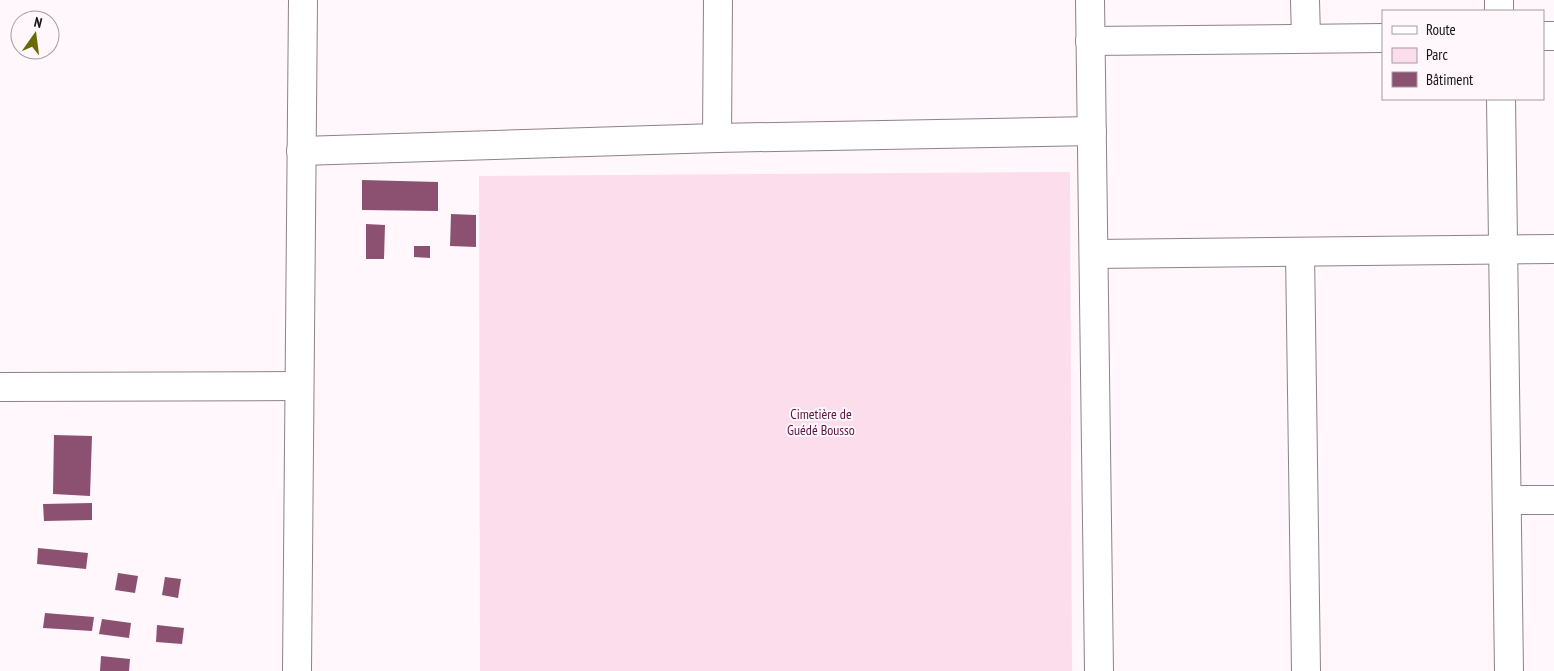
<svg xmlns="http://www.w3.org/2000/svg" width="1554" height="671" font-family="'PT Sans Narrow',sans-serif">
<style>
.green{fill:#fcddec}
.building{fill:#8c5170}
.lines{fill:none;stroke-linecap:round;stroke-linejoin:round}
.minor-casing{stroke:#8c8387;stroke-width:30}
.minor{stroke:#fff;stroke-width:28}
.labels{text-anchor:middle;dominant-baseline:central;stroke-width:4;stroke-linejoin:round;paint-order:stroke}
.park-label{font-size:14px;fill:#5f1342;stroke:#fff7fb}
</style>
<rect width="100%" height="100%" fill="#fff7fb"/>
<path class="green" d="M1070,172L1072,671H480L479,176Z"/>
<g class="building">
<path d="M362,180L438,182V211L362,210Z"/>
<path d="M451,214L476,215V247L450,246Z"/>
<path d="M366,224L385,225L384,259H366Z"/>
<path d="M414,246H430V258L414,257Z"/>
<path d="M54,435L92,436L90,496L53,494Z"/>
<path d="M92,503V520L44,521L43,504Z"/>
<path d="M38,548L88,553L86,569L37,564Z"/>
<path d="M118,573L138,576L135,593L115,590Z"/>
<path d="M165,577L181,579L178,598L162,595Z"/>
<path d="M45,613L94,617L92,631L43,628Z"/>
<path d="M102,619L131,623L129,638L99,634Z"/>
<path d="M157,625L184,628L182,644L156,642Z"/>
<path d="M101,656L130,659L129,671H100Z"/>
</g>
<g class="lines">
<defs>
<g id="minor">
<path d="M1090,0L1099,671"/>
<path d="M1305,0L1306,38"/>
<path d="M1499,0V11"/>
<path d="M1543,36H1554"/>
<path d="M1090,41L1383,38"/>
<path d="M1501,99L1509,671"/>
<path d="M717,138L718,0"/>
<path d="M301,151L717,138L1092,131"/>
<path d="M1300,252L1306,671"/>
<path d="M1094,254L1554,249"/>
<path d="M0,387L299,386"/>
<path d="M1507,500H1554"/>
<path d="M297,671L303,0"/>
</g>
</defs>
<use href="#minor" class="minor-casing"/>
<use href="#minor" class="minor"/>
</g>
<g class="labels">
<g class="park-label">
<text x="821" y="414">Cimetière de<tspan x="821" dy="16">Guédé Bousso</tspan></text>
</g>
</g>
<rect x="1382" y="10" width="162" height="90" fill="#fff7fb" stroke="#a29c9f"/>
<rect x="1392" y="26" width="25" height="8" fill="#ffffff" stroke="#a29c9f"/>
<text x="1426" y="35" font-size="15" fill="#161314">Route</text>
<rect x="1392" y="48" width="25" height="15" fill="#fcddec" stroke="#a29c9f"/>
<text x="1426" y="60" font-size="15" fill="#161314">Parc</text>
<rect x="1392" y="72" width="25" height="15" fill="#8c5170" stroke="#a29c9f"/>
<text x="1426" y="85" font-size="15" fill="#161314">Bâtiment</text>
<g transform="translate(35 35) rotate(14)"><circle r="24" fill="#fff7fb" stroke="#a29c9f"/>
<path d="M0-4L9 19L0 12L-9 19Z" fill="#6a6904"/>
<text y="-8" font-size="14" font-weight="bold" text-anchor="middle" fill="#161314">N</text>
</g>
</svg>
